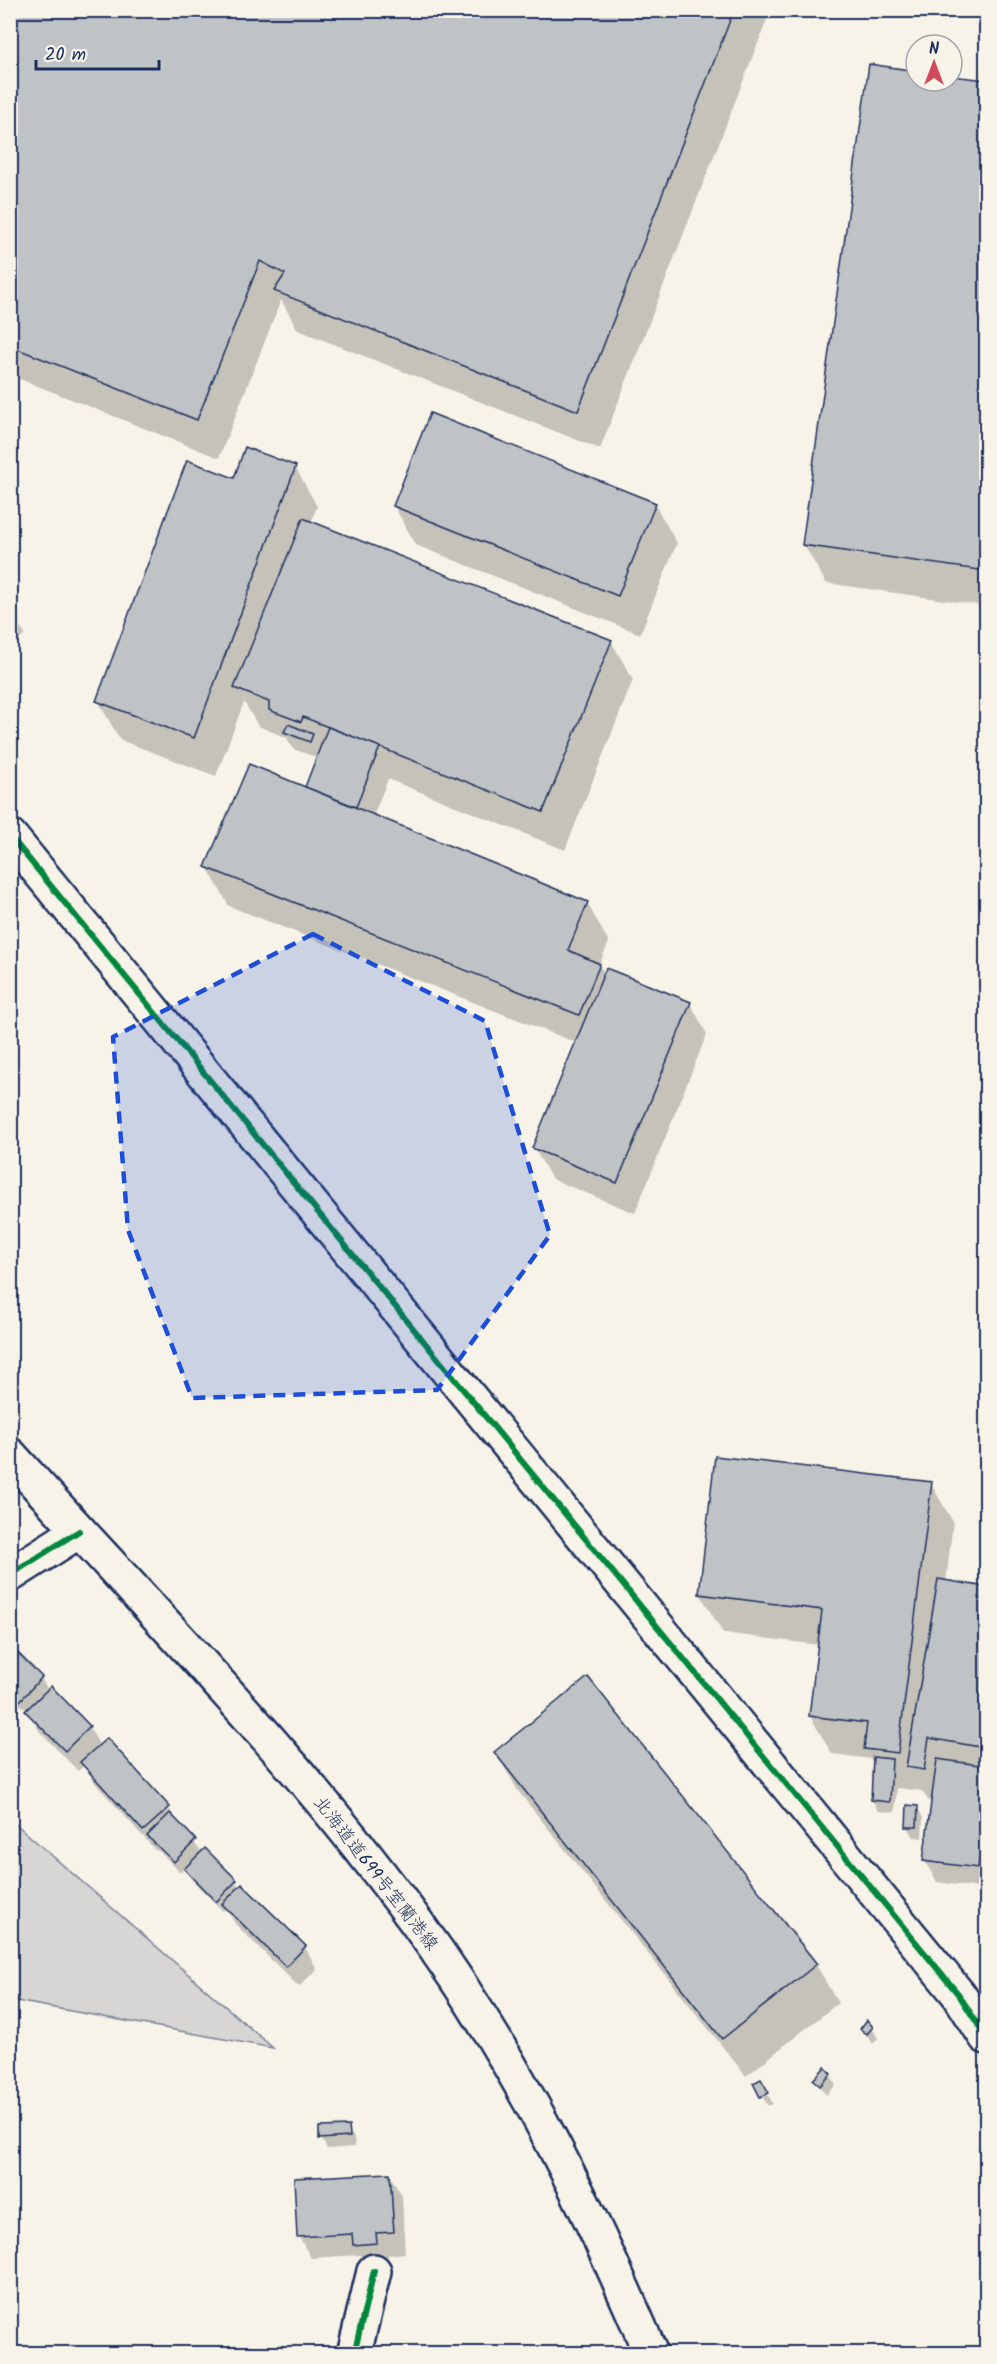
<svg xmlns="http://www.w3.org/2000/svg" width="997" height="2364" font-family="Kalam,'Klee One',sans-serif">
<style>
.green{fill:#d7d6d4;stroke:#798299;stroke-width:1.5}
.shadow{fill:#0003}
.building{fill:#c0c3c5;stroke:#1b2f5e;stroke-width:1.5}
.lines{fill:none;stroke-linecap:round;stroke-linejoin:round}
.street-casing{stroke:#1b2f5e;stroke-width:38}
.secondary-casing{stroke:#1b2f5e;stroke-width:38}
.street{stroke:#f7f3e8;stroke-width:33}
.secondary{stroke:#f7f3e8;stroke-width:33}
.cycleway-casing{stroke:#f7f3e8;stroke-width:10}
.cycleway{stroke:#00873e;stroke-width:6}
.marked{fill:#1d4ed8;fill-opacity:0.2;stroke:#1d4ed8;stroke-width:4.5;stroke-dasharray:12 8;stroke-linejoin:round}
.labels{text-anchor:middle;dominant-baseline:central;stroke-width:5;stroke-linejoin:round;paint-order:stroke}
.street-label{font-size:18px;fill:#1b2f5e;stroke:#f7f3e8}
</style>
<rect width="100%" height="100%" fill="#f7f3e8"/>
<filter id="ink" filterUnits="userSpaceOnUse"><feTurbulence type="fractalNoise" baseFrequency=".0167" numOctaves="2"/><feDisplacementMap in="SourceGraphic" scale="12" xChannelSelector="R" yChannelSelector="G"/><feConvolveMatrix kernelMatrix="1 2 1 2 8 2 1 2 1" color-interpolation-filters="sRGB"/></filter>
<g filter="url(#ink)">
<path class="green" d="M10,1820H11L273,2048L11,2000Z"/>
<g class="shadow">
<path d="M10,10H769L770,12L600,449L298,330L281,300L219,458L10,375Z"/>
<path d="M916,72V81H952V77L986,82V606L826,583L804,545Z"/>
<path d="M295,467L317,506L311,523L611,641L633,680L565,850L388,779L373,816L587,903L609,942L599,965L605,974L690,1003L707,1034L635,1213L552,1179L534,1148L577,1043L229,906L207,867L306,788L318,758L293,749L287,738L258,726L244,702L216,776L120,740L98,701L234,479Z"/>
<path d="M655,505L677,543L640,634L416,545L394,506Z"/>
<path d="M10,609L25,635L10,647Z"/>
<path d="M931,1484L953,1522L946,1581L986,1588V1889L937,1882L924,1860L932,1806L922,1791L897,1788L895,1812L878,1811L872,1800L874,1764L871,1759L832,1754L810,1716L819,1645L723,1633L700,1594Z"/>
<path d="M10,1642L19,1656L41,1678L48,1690L89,1727L100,1746L168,1808L202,1853L205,1850L240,1888L305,1947L317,1969L299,1987L236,1925L226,1908L223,1911L192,1880L185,1868L180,1872L158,1850L156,1851L95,1783L84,1765L78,1771L40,1732L27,1710L10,1697Z"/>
<path d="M588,1679L816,1965L838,2003L746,2076L518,1791L496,1752Z"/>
<path d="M917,1807L923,1818L922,1838L914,1837L907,1826Z"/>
<path d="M872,2028L878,2038L873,2044L862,2029Z"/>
<path d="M830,2074L836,2085L826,2095L815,2080Z"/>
<path d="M761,2081L773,2104L768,2106L755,2084Z"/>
<path d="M348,2127L354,2138L355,2147L327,2149L321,2138Z"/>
<path d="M389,2174L402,2196L405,2253L388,2255V2265L367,2266L360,2255L311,2258L299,2237Z"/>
</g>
<g class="building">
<path d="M10,10H734L578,411L274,291L285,274L260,261L197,420L10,346Z"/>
<path d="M869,64L916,71V81H952V76L986,80V571L802,545Z"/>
<path d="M430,413L656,503L618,596L393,506Z"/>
<path d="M245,447L296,466L194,738L96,701L187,460L234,478Z"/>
<path d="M303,518L612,640L543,812L303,717L301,722L269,710V702L234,688Z"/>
<path d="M288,724L313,734L310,742L284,732Z"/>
<path d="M328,727L380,747L356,807L305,787Z"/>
<path d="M249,764L588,902L568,950L600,964L579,1015L205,867Z"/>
<path d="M606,968L691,1002L617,1183L532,1148Z"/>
<path d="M715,1456L932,1482L898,1753L864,1749L867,1723L809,1716L822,1610L699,1594Z"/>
<path d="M938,1579L986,1587V1748L929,1738L924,1770L906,1767Z"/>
<path d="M13,1648L42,1677L19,1702L10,1694V1650Z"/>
<path d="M588,1677L817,1964L722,2039L494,1752Z"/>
<path d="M51,1686L90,1726L65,1751L25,1711Z"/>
<path d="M107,1738L170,1807L143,1831L80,1762Z"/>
<path d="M873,1757L892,1759L890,1802L871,1800Z"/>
<path d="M937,1759L986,1766V1808L978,1868L923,1861Z"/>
<path d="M907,1805L918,1806L917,1827H906Z"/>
<path d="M170,1813L196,1840L174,1862L147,1836Z"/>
<path d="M205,1848L237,1880L216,1902L184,1869Z"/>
<path d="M242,1884L306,1946L286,1967L222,1904Z"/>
<path d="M867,2020L873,2027L867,2034L860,2029Z"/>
<path d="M825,2067L831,2074L820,2086L813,2080Z"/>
<path d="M761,2079L769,2093L760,2097L753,2083Z"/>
<path d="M349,2126L350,2137L319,2139V2127Z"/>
<path d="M390,2173L394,2232L376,2233L377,2243L353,2245L352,2234L297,2237L294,2178Z"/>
</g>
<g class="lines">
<defs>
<g id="street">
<path d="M10,836L959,1995L986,2037"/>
<path d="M10,1575L79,1531"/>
<path d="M354,2354L374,2271"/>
</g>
<path id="secondary" d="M10,1455C148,1608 295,1756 417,1923C514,2055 587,2203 651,2354"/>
</defs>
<use href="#street" class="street-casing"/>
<use href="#secondary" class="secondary-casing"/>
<use href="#street" class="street"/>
<use href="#secondary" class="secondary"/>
<defs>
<g id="cycleway">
<path d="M10,836L959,1995L986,2037"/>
<path d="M10,1575L79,1531"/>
<path d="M354,2354L374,2271"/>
</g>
</defs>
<use href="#cycleway" class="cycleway-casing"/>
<use href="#cycleway" class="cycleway"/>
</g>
</g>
<path class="marked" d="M313,934L485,1021L550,1235L437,1390L192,1398L128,1230L113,1037Z"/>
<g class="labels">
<g class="street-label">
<text transform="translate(375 1874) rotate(52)">北海道道699号室蘭港線</text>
</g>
</g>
<rect width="997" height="2364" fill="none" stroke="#f7f3e8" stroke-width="36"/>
<rect x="18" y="18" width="961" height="2328" fill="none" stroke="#1b2f5e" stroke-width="2" filter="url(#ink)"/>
<g transform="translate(934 63)"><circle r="28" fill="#f7f3e8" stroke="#9fa5b1" stroke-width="1.5"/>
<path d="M0-4.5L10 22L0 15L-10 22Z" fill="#d1495b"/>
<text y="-9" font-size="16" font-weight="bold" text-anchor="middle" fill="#1b2f5e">N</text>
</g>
<path d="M36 60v9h123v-9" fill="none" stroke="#1b2f5e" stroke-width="3"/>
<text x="45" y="60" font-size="18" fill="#1b2f5e" stroke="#f7f3e8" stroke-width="4.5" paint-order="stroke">20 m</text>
</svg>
